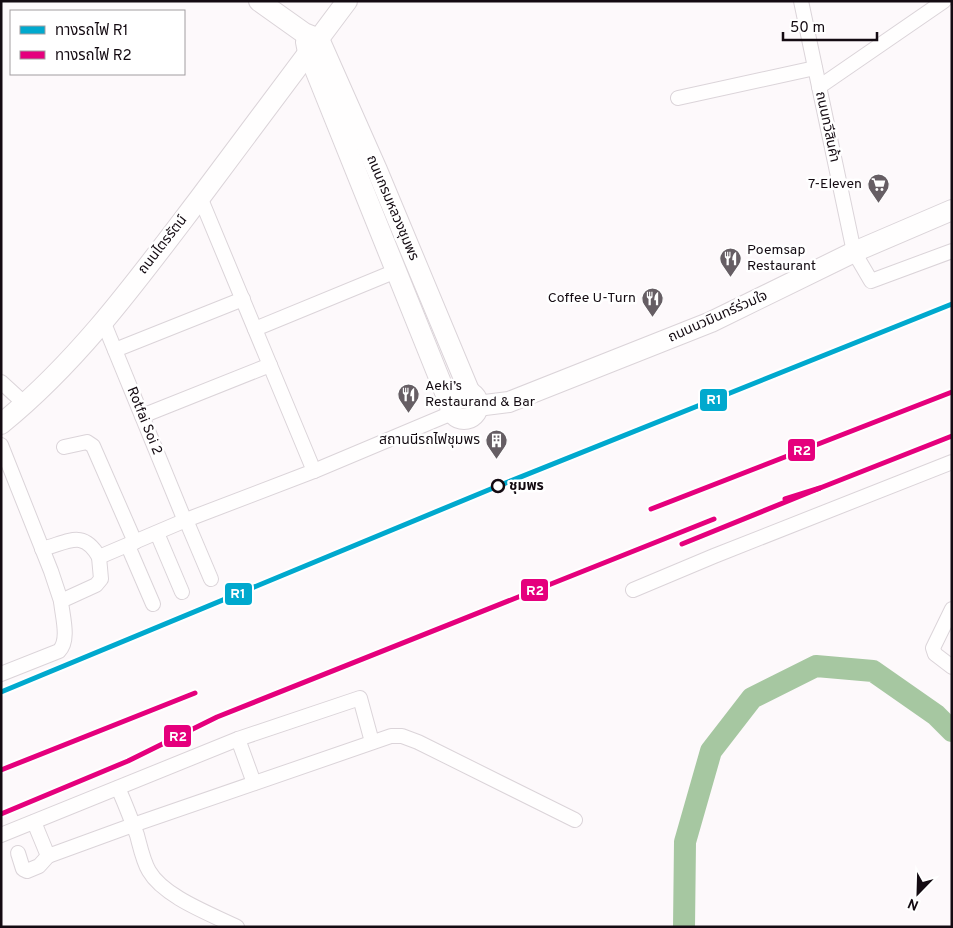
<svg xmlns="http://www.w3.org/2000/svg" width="953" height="928" font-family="Overpass,'Noto Sans Thai',sans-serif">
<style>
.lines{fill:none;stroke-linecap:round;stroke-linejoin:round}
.river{stroke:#a6c7a1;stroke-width:22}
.street-casing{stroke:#dbd4d9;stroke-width:16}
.secondary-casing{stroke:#dbd4d9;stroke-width:22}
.street{stroke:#fffefe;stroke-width:14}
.secondary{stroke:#fffefe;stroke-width:20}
.rail-1-casing{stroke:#fff;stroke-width:9}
.rail-2-casing{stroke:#fff;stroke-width:9}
.rail-1{stroke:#00a9ce;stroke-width:5}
.rail-2{stroke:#e5007d;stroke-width:5}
.stop-dot{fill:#fff;stroke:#140b12;stroke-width:2.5}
.labels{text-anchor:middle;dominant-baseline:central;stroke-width:5;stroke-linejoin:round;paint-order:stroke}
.street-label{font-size:14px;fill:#140b12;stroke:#fff}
.poi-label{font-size:14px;fill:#140b12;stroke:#fff;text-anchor:end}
.stop-label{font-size:14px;font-weight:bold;fill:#140b12;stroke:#fff;text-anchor:start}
.line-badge{stroke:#fff;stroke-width:2}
.badge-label{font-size:14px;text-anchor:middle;font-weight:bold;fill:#fff}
</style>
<rect width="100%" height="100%" fill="#fdf9fb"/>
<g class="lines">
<path class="river" d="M684,927L685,842L711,751L752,698L816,666L873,671L936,715L952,731"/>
<defs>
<g id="street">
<path d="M801,1L854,252L871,281L952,251"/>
<path d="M819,87L944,1"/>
<path d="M678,98L815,68"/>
<path d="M200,197L314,471"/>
<path d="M103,321L185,521"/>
<path d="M255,329L396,271"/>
<path d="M115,350L243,299"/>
<path d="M1,382L25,404"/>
<path d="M142,416L270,365"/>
<path d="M1,445L51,571L61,601"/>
<path d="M64,447L87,442L93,446L135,542"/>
<path d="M186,520L211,579"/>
<path d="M157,533L182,592"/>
<path d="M128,546L153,604"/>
<path d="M42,549C69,542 83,529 99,557"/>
<path d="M633,590L714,556L952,462"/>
<path d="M952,609L933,648L935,654L952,667"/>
<path d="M1,674L59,651C70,640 62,615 61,601L96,585L101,579L99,557L186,520L314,471L452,413"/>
<path d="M238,739L254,783"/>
<path d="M118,788C125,803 131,819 137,835C140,846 143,861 149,871C164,897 211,914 237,927"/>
<path d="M34,822L48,856L133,825L391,736H402L418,742L575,820"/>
<path d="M1,835L238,739L360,698L372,742"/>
<path d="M18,853L23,869L27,871L39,866L48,856"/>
</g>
<g id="secondary">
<path d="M259,1L304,33L319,39L377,170L470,393"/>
<path d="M306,42L308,52L450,405"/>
<circle cx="464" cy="405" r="14"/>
<path d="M477,406L509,402L711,322L854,252L952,210"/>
<path d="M1,424C79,361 139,278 199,199C248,133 297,67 347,1"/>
</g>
</defs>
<use href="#street" class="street-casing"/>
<use href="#secondary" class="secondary-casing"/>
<use href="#street" class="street"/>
<use href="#secondary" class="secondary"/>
<defs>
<path id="rail-1" d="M1,692L498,486L952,304"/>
<g id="rail-2">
<path d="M785,499L820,488L952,436"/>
<path d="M651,509L952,392"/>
<path d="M682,544L820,488"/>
<path d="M1,770L195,693"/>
<path d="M1,814L128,761L217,717L714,519"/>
</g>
</defs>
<use href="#rail-1" class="rail-1-casing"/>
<use href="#rail-2" class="rail-2-casing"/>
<use href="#rail-1" class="rail-1"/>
<use href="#rail-2" class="rail-2"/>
</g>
<defs>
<symbol id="supermarket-pin" viewBox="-11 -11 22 30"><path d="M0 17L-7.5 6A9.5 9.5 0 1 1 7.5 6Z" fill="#665e64" stroke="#fff"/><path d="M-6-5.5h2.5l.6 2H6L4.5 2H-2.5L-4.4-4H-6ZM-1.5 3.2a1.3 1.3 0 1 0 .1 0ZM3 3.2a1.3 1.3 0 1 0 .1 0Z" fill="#fff"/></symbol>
<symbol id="restaurant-pin" viewBox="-11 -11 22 30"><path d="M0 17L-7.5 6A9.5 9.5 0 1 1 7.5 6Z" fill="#665e64" stroke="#fff"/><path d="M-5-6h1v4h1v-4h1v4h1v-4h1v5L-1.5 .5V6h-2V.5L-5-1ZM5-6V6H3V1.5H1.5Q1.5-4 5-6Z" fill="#fff"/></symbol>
<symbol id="building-pin" viewBox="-11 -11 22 30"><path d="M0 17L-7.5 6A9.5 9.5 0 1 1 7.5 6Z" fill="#665e64" stroke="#fff"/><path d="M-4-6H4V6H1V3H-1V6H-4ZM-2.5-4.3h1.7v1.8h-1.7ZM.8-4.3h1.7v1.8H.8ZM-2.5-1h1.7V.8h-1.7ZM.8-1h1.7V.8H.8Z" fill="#fff"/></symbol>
</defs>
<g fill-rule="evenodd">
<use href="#supermarket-pin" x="866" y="172" width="25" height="34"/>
<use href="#restaurant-pin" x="718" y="246" width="25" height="34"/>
<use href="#restaurant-pin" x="640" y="286" width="25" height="34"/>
<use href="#restaurant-pin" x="396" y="382" width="25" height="34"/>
<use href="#building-pin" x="484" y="428" width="25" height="34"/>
</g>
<circle class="stop-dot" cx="498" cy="486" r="6"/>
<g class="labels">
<g class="street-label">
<text transform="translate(827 127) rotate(78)">ถนนทวีสินค้า</text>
<text transform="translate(392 208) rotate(67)">ถนนกรมหลวงชุมพร</text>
<text transform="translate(163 245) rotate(-52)">ถนนไตรรัตน์</text>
<text transform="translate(718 317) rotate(-24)">ถนนนวมินทร์ร่วมใจ</text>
<text transform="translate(144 421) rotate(68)">Rotfai Soi 2</text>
</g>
<g class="poi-label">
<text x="862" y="184">7-Eleven</text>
<text x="747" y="250" text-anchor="start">Poemsap<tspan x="747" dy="16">Restaurant</tspan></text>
<text x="636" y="298">Coffee U-Turn</text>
<text x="425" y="386" text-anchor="start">Aeki’s<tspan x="425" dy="16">Restaurand &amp; Bar</tspan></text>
<text x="480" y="440">สถานนีรถไฟชุมพร</text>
</g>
<g class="stop-label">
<text x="509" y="486">ชุมพร</text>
</g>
</g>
<g class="line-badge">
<rect x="699" y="388" width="29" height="24" rx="5" fill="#00a9ce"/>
<rect x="787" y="438" width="29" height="24" rx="5" fill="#e5007d"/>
<rect x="520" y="578" width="29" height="24" rx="5" fill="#e5007d"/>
<rect x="224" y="582" width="29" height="24" rx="5" fill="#00a9ce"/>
<rect x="163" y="724" width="29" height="24" rx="5" fill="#e5007d"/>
</g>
<g class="badge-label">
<text x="714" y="404">R1</text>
<text x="802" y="455">R2</text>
<text x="535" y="595">R2</text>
<text x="238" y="598">R1</text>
<text x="178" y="741">R2</text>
</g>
<rect width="953" height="928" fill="none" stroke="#140b12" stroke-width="5"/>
<rect x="10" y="10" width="175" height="65" fill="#ffffff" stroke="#a19da0"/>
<rect x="20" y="26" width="25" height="8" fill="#00a9ce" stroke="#a19da0"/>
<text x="55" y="35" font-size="15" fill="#140b12">ทางรถไฟ R1</text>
<rect x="20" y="51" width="25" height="8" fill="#e5007d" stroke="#a19da0"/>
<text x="55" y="60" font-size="15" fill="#140b12">ทางรถไฟ R2</text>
<g transform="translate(918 893) rotate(203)" stroke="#ffffff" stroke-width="4" paint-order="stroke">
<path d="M0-4L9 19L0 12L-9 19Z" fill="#140b12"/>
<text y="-8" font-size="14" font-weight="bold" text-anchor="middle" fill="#140b12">N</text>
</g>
<path d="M783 32v8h94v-8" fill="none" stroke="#140b12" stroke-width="2.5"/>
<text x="790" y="32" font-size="15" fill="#140b12" stroke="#ffffff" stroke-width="4" paint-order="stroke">50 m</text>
</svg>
